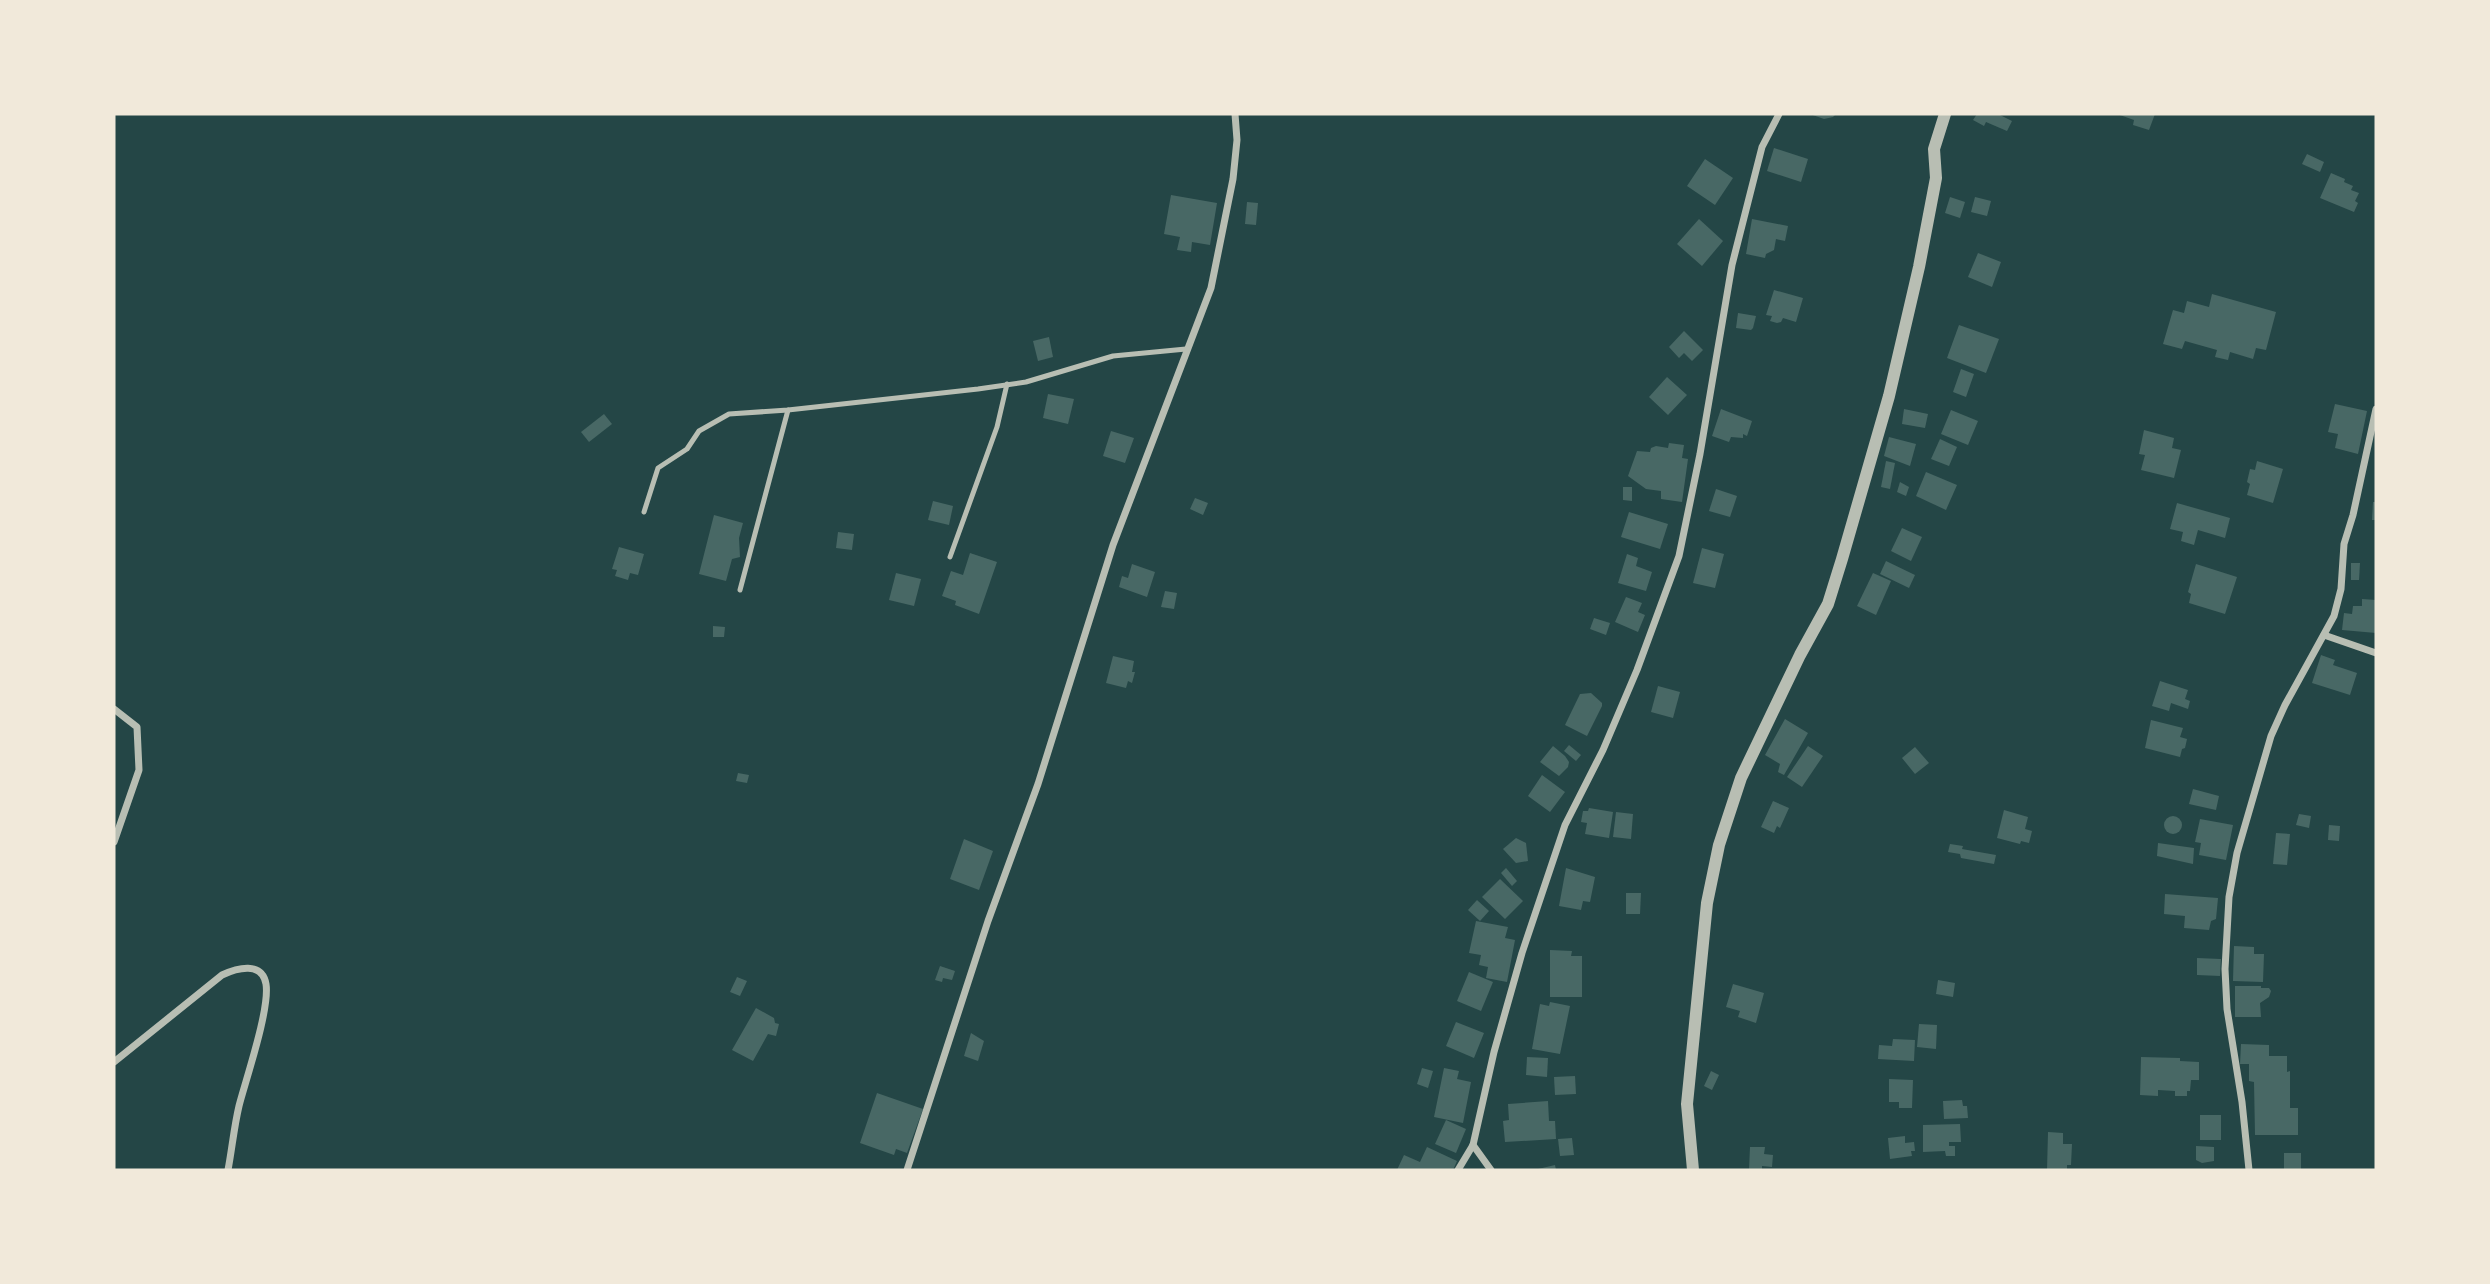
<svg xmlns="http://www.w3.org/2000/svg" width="2490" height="1284" font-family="Inter,sans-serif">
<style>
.green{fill:#244646}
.building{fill:#486865}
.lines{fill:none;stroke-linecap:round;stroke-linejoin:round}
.service{stroke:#b8beb3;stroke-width:5}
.minor{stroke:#b8beb3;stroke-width:7}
.tertiary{stroke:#b8beb3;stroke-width:12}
</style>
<rect width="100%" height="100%" fill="#0f3d3e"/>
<rect class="green" x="114" y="114" width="2262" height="1056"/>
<g class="building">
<path d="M1810,114H1836L1833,117L1824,119Z"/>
<path d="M1977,114H1998L2012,121L2007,131L1986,122L1984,126L1973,120Z"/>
<path d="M2117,114H2155L2149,130L2133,125L2134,120Z"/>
<path d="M1774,148L1808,159L1801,182L1767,171Z"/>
<path d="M2307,154L2324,162L2320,172L2302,164Z"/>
<path d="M1705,159L1733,178L1715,205L1687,186Z"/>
<path d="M2331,173L2345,179L2344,182L2353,186L2351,190L2359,193L2355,201L2358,203L2354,212L2320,198Z"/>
<path d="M1171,195L1217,203L1210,245L1192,242L1191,252L1177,250L1180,237L1164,234Z"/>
<path d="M1950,197L1965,202L1960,218L1945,213Z"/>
<path d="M1975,197L1991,201L1987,216L1971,212Z"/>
<path d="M1247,202L1258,203L1256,225L1245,224Z"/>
<path d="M1699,219L1723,241L1702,266L1677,244Z"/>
<path d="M1752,219L1788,226L1785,241L1776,239L1774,250L1766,254L1765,258L1746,254Z"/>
<path d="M1978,253L2001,262L1992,287L1968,277Z"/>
<path d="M1774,290L1803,298L1796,322L1783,318L1781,322L1777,323L1770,321L1772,316L1766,315Z"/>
<path d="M2212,294L2276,312L2266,350L2256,348L2253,359L2230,352L2228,360L2215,357L2217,350L2185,341L2182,349L2163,344L2173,310L2184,313L2187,301L2209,307Z"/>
<path d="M1738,313L1756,316L1753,328L1751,330L1736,328Z"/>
<path d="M1959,325L1999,339L1986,373L1947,358Z"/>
<path d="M1684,331L1703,350L1692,361L1684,353L1679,358L1669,347Z"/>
<path d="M1049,337L1053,357L1038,361L1033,341Z"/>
<path d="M1961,369L1974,374L1966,397L1953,392Z"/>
<path d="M1667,377L1687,395L1668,415L1649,397Z"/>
<path d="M1048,394L1074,399L1068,424L1043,418Z"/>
<path d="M2335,404L2367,411L2358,454L2335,448L2338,434L2328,432Z"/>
<path d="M1721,409L1752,421L1747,436L1743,434V438L1731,437L1729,442L1712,436Z"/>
<path d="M1904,409L1928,414L1925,428L1902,424Z"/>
<path d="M1951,410L1978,421L1968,445L1941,434Z"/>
<path d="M604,414L612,424L589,442L581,432Z"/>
<path d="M2144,430L2174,438L2172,448L2181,450L2174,478L2141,470L2145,455L2139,454Z"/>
<path d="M1111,431L1134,438L1125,463L1103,456Z"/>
<path d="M1889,437L1916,444L1910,466L1884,456Z"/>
<path d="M1940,439L1957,447L1949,466L1931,459Z"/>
<path d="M1669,443L1684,445L1682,458L1688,459L1682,502L1661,499V491L1646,489L1628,476L1637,451L1650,452L1651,448L1656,446L1668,448Z"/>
<path d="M1886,461L1895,463L1890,489L1881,487Z"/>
<path d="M2257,461L2283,469L2273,503L2247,495L2250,484L2247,482L2250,469L2255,470Z"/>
<path d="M1926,472L1957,485L1946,510L1916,496Z"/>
<path d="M1900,482L1909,487L1906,496L1897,492Z"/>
<path d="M1623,487H1632V501L1623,500Z"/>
<path d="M1716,489L1737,496L1730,517L1709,511Z"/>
<path d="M1195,498L1208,503L1203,515L1190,509Z"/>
<path d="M933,501L953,506L949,525L928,520Z"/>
<path d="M2373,502H2376V520H2372Z"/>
<path d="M2177,503L2230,518L2225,538L2198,530L2194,545L2181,541L2183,532L2170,529Z"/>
<path d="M1629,512L1668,524L1660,549L1621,537Z"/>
<path d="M714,515L743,523L739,538L740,557L732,559L726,581L699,574Z"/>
<path d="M1902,528L1922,537L1911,561L1891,551Z"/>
<path d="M838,532L854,534L852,550L836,548Z"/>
<path d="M619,547L644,554L638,575L630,573L628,580L615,576L617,570L612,569Z"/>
<path d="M1702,548L1724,554L1715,588L1693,583Z"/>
<path d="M970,553L997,562L979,614L955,605L956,601L942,596L951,571L963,575Z"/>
<path d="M1627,554L1638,558L1636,566L1652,572L1646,591L1618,583Z"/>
<path d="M1886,561L1915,575L1909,588L1880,574Z"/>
<path d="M2351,563H2360L2359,580H2351Z"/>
<path d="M1132,564L1155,572L1147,597L1119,587L1122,576L1128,578Z"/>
<path d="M2196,564L2237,577L2225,614L2189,603L2191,594L2188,592Z"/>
<path d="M896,573L921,579L914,606L889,600Z"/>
<path d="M1873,573L1891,581L1876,615L1857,606Z"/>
<path d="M1165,591L1177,593L1174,609L1161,607Z"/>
<path d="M1626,597L1642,603L1638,612L1645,615L1638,632L1615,622Z"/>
<path d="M2362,599L2376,600V633L2342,630L2344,613L2352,614L2353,606H2362Z"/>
<path d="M1594,618L1610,623L1606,635L1590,629Z"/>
<path d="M713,626L725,627L724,637H713Z"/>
<path d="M2321,655L2335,660L2333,665L2357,673L2350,695L2312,683Z"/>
<path d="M1113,656L1134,661L1132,672H1135L1132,683L1128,681L1126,688L1106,683Z"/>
<path d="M2160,681L2188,690L2185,699L2190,701L2188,709L2171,703L2169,711L2152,706Z"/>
<path d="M1658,686L1680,692L1673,718L1651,712Z"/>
<path d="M1591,693L1602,703V706L1587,736L1565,725L1580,694Z"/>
<path d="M1785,719L1808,733L1784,775L1778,772L1780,764L1765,755Z"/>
<path d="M2151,720L2183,728L2180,737L2187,739L2185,748L2182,749L2180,757L2145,748Z"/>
<path d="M1569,745L1581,755L1576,761L1564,751Z"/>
<path d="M1553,746L1565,756L1569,762L1568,767L1559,776L1540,762Z"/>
<path d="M1808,746L1823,756L1802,787L1787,777Z"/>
<path d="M1915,747L1929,763L1915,774L1902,758Z"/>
<path d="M738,773L749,775L747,783L736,781Z"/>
<path d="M1542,775L1565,792L1550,812L1528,796Z"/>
<path d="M2193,789L2219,796L2216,810L2189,804Z"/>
<path d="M1773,801L1789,808L1780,828L1777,826L1774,833L1761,827Z"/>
<path d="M1589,808L1613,812L1609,838L1585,834L1587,823L1581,822L1583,811H1588Z"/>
<path d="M2004,810L2028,817L2025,829L2032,831L2029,843L2021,841L2020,844L1997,838Z"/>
<path d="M1616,812L1633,814L1631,839L1613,837Z"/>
<path d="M2299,814L2311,816L2309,828L2296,825Z"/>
<circle cx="2173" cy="825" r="9"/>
<path d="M2200,819L2233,825L2226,860L2199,855L2201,843L2195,842Z"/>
<path d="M2329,825L2340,826L2339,841L2328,840Z"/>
<path d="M2276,833L2290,834L2287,865L2273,864Z"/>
<path d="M1516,838L1526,843L1528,861L1516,863L1503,849Z"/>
<path d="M964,839L993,851L979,890L950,879Z"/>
<path d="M2158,843L2194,848L2193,864L2157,856Z"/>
<path d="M1950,844L1963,846L1962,849L1996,855L1994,864L1961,858L1960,854L1948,852Z"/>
<path d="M1506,868L1517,881L1512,886L1501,873Z"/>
<path d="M1566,868L1595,877L1590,902L1583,901L1581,910L1559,906Z"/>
<path d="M1500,879L1523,901L1505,919L1482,897Z"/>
<path d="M1626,893H1641L1640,914H1626Z"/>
<path d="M2165,894L2218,898L2216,919L2211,921L2209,930L2184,928L2185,916L2164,914Z"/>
<path d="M1477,900L1489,911L1480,921L1468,910Z"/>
<path d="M1476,921L1508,927L1505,938L1515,940L1507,982L1486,978L1488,967L1479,965L1481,955L1469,953Z"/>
<path d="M2234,946L2254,947V954H2264L2263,982L2233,981Z"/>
<path d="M1550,950L1572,951L1571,956H1582V997H1550Z"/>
<path d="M2197,958L2221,959L2220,976L2197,975Z"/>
<path d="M940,966L955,971L952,980L943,978L942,982L935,980Z"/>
<path d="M1469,972L1493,982L1481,1011L1457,1001Z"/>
<path d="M737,977L747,981L740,996L730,992Z"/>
<path d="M1938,980L1955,983L1953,997L1936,994Z"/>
<path d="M1733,984L1764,993L1756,1023L1738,1017L1740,1011L1726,1007Z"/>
<path d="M2235,986H2261V988H2269L2271,991L2269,997L2260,1003L2261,1017H2235Z"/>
<path d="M1550,1002L1570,1006L1560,1054L1532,1049L1540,1004L1549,1006Z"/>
<path d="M756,1008L774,1018L775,1023L779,1024L776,1036L768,1034L753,1061L732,1050Z"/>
<path d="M1456,1022L1484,1033L1474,1058L1446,1046Z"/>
<path d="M1919,1024L1937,1025L1936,1049L1917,1047Z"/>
<path d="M971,1033L984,1041L978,1061L964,1056Z"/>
<path d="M1893,1039L1915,1040L1914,1061L1878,1059L1879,1045L1892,1046Z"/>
<path d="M2241,1044L2269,1045V1056H2287V1072L2290,1071V1108H2298V1135H2255L2254,1082L2249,1081V1064H2240Z"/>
<path d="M1527,1057L1548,1058L1547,1077L1526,1075Z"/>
<path d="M2141,1057L2180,1058V1061L2199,1062V1080H2191L2190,1091H2187V1096H2175V1091L2158,1090V1096L2140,1095Z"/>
<path d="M1422,1068L1433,1071L1428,1088L1417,1084Z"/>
<path d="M1444,1068L1459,1071L1457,1079L1471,1082L1463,1123L1434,1117Z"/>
<path d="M1711,1071L1719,1075L1712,1090L1704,1086Z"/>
<path d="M1575,1076L1576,1094L1555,1095L1554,1077Z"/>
<path d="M1889,1079L1913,1080L1912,1108H1899V1102H1889Z"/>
<path d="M877,1093L923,1109L907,1153L896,1149L894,1155L860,1143Z"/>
<path d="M1962,1100L1963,1106H1967L1968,1118L1944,1119L1943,1101Z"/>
<path d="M1548,1101L1549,1121H1555L1556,1139L1505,1142L1503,1121L1509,1120L1508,1104Z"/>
<rect x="2200" y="1115" width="21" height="25"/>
<path d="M1446,1120L1466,1129L1456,1153L1435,1144Z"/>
<path d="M1960,1124L1961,1142H1949V1146H1955V1156H1946L1945,1151L1923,1152V1125Z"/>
<path d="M2048,1132L2063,1133V1144H2072L2071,1165H2067V1169L2047,1170Z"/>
<path d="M1905,1136V1143L1914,1142L1915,1151H1911L1912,1156L1890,1159L1888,1138Z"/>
<path d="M1572,1138L1574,1155L1560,1156L1558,1139Z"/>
<path d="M2196,1146L2214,1147V1161L2202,1163L2196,1160Z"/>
<path d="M1427,1147L1457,1161L1453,1170H1397L1404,1155L1420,1162Z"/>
<path d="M1750,1147H1765L1764,1154L1773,1155L1772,1167L1762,1166V1170H1749Z"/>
<rect x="2284" y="1153" width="17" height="17"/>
<path d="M1555,1165L1556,1170H1538V1169Z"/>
</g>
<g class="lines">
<g class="service">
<path d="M644,512L658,468L687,449L699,431L729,414L788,410L978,389L1026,382L1113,356L1186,349"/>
<path d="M950,557L997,427L1007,384"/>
<path d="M740,590L788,410"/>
</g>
<g class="minor">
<path d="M2324,635L2376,653"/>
<path d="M114,709L137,727L139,770L114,842"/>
<path d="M114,1062L222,975C237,968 262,961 266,984C270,1009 246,1079 239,1106C234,1127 232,1149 228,1170"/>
<path d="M1473,1145L1491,1170"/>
<path d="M907,1170L988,921L1038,784L1113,545L1211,288L1233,179L1237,140L1235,114"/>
<path d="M1458,1170L1473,1145L1494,1052L1522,953L1565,825L1603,750L1637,670L1679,556L1700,454L1732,265L1762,147L1779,114"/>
<path d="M2249,1170L2242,1102L2227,1009L2225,969L2229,897L2237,853L2271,736L2285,705L2334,616L2341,589L2344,544L2353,515L2376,409"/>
</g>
<path class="tertiary" d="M1693,1170L1687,1104L1707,903L1719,845L1741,778L1800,655L1828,604L1842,559L1889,396L1919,267L1936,178L1934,149L1945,114"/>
</g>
<rect width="2490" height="1284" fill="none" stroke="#f1e9da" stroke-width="231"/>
</svg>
